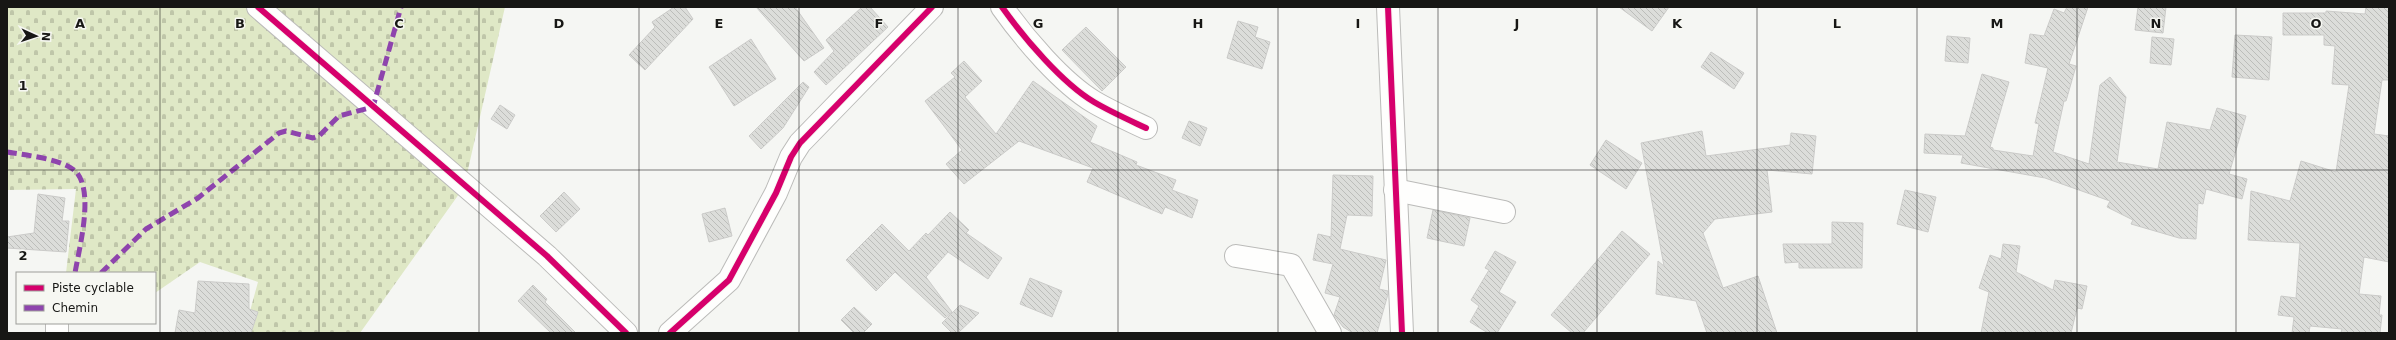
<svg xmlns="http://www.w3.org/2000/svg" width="2396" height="340" font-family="'DejaVu Sans',sans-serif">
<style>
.cemetery{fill:url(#cemetery-stones)}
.building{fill:url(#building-back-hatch);stroke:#cbcbc9}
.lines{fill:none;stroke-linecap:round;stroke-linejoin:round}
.minor-casing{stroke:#bbbbb9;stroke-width:24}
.minor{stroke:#fefefd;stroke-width:22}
.quiet{stroke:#8e44ad;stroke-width:5;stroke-dasharray:10 5;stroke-linecap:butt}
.cycleway-casing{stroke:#f6f7f2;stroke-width:8}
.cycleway{stroke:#d6006c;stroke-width:6}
.grid{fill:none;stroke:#171715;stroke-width:1;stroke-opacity:0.55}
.grid-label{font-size:13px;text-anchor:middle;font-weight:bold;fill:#171715;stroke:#f6f7f2;stroke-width:3;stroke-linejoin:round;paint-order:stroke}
</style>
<defs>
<pattern id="cemetery-stones" width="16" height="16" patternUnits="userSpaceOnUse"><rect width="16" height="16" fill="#dfe8c6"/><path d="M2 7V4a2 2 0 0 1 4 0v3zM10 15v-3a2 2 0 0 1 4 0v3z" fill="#bfc6a9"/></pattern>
<pattern id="building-back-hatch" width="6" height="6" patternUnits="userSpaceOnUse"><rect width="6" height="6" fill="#dcddda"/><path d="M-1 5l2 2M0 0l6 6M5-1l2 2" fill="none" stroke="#bcbdba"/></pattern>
</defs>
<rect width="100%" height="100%" fill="#f5f6f3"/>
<path class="cemetery" d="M7,7H505L464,187L360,333H244L258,282L200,262L155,293V273H66L76,189L7,190Z"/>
<g class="building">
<path d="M674,7H685L693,19L645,70L629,55L655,27L652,22Z"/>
<path d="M756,7H795L824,48L804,61Z"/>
<path d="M862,7H870L888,27L826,85L814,72L834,51L826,40Z"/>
<path d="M1619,7H1669L1652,31Z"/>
<path d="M2067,7H2088L2069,64L2076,66L2066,101H2064L2053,152L2089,164L2100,85L2110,77L2126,97L2117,162L2158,169L2167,122L2210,130L2217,108L2246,116L2229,174L2247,179L2242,199L2206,189L2203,204L2198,203L2196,239L2179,238L2131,224L2133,220L2107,207L2110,201L2045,178L1961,163L1963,155L1924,153L1925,134L1965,136L1982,74L2009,82L1990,147L1993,148V150L2033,156L2039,124L2035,123L2048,68L2025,63L2030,34L2044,36L2054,9L2064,13Z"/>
<path d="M2138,7H2166L2163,33L2135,30Z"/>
<path d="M2366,7H2389V80H2382L2374,134L2389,136V262L2364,257L2359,294L2381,296L2379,315H2382L2380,333H2341L2342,329L2310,326L2309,333H2292L2294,317L2278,315L2281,296L2296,298L2300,243L2248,240L2251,191L2290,201L2301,161L2336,172L2349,85L2332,84L2335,46L2324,45V35H2283V13H2326V11L2365,14Z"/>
<path d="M1238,21L1258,27L1255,37L1270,42L1262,69L1227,58Z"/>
<path d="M1086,27L1126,67L1102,91L1062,50Z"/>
<path d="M2235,35L2272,37L2269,80L2232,77Z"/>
<path d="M1947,36L1970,38L1968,63L1945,61Z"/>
<path d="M2152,37L2174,39L2171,65L2150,63Z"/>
<path d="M751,39L776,79L734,106L709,67Z"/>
<path d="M1711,52L1744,73L1734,89L1701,67Z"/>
<path d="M964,61L982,81L965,97L996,134L1033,81L1097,126L1090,142L1137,162L1136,165L1176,180L1172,190L1198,200L1192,218L1165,207L1162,214L1087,182L1093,168L1019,141L964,184L946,164L962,150L925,101L955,77L951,73Z"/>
<path d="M803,82L809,87L783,128L761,149L749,136Z"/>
<path d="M500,105L515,115L507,129L491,119Z"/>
<path d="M1189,121L1207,128L1200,146L1182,138Z"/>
<path d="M1702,131L1706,156L1790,145L1791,133L1816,136L1812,174L1767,170L1772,212L1715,219L1703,233L1723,288L1758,276L1777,333H1707L1696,301L1656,294L1658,261L1664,266L1641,143Z"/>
<path d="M1606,140L1642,163L1626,189L1590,165Z"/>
<path d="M1333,175L1373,176L1372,216L1347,215L1340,249L1386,260L1379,289L1388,291V294L1377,333H1353L1343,327L1334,315L1340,297L1325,293L1333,264L1313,260L1318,234L1331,237Z"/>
<path d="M1905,190L1936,197L1928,232L1897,224Z"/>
<path d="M564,192L580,209L556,232L540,216Z"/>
<path d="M38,194L65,198L62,221H69L66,252L7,248V237L34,233Z"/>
<path d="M725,208L732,236L709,242L702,214Z"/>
<path d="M1433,210L1470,218L1464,246L1427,238Z"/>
<path d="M950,212L969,230L966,233L1002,258L988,279L948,252L926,277L952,312L945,318L895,272L876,291L846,260L882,224L909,251L926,233L928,235Z"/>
<path d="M1832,222L1863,223L1862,268H1799V262L1785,263L1783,244H1832Z"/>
<path d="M1622,231L1650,254L1583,333H1572L1551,315Z"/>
<path d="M2003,244L2020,246L2016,272L2053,290L2055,280L2087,286L2082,309L2077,308L2071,333H1981L1989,292L1979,288L1990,255L2001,259Z"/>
<path d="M1495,251L1516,262L1499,292L1516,302L1497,333H1488L1470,322L1479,306L1471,300L1489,270L1485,268Z"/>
<path d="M1030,278L1062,291L1052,317L1020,304Z"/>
<path d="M198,281L249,284V309L258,312L251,333H175L179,310L195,313Z"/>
<path d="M533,285L547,299L545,302L576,333H551L518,301Z"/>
<path d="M960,305L979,313L958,333H952L942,323Z"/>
<path d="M854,307L872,324L863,333H854L841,320Z"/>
</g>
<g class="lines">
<defs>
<g id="minor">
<path d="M258,7L547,256L626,333"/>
<path d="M1002,7C1024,38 1062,83 1094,102C1111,112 1129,120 1146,128"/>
<path d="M1388,7L1402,333"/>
<path d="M1395,190L1504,212"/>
<path d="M1236,256L1291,265L1330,333"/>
<path d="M57,333V323"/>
<path d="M670,333L729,280L776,193L791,157L800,143L932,7"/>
</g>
</defs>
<use href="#minor" class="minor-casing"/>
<use href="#minor" class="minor"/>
<g class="quiet">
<path d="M7,152C24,155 66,159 77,173C94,194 79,249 75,273"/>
<path d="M101,273L146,229L198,198L279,133L286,131L313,138L319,136L339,116L373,107L401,7"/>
</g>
<defs>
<g id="cycleway">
<path d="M258,7L547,256L626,333"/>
<path d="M1002,7C1024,38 1062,83 1094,102C1111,112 1129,120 1146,128"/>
<path d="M1388,7L1402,333"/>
<path d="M670,333L729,280L776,193L791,157L800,143L932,7"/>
</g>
</defs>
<use href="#cycleway" class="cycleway-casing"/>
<use href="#cycleway" class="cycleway"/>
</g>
<path class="grid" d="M160,7V333M319,7V333M479,7V333M639,7V333M799,7V333M958,7V333M1118,7V333M1278,7V333M1438,7V333M1597,7V333M1757,7V333M1917,7V333M2077,7V333M2236,7V333M7,170H2389"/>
<g class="grid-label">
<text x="80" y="28">A</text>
<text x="240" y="28">B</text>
<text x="399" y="28">C</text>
<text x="559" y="28">D</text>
<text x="719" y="28">E</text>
<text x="879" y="28">F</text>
<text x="1038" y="28">G</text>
<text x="1198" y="28">H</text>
<text x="1358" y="28">I</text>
<text x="1517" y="28">J</text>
<text x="1677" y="28">K</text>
<text x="1837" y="28">L</text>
<text x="1997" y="28">M</text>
<text x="2156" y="28">N</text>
<text x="2316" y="28">O</text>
<text x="23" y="90">1</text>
<text x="23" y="260">2</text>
</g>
<rect width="2396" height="340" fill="none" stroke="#171715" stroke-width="16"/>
<rect x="16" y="272" width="140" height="52" fill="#f6f7f2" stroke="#9d9d9a"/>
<rect x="24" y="285" width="20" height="6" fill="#d6006c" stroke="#9d9d9a"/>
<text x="52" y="292" font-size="12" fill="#171715">Piste cyclable</text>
<rect x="24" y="305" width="20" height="6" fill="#8e44ad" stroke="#9d9d9a"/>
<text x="52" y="312" font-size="12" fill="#171715">Chemin</text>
<g transform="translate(36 36) rotate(93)" stroke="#f6f7f2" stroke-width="3" paint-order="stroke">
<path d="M0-3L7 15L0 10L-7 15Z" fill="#171715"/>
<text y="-6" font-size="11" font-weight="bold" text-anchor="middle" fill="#171715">N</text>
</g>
</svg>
